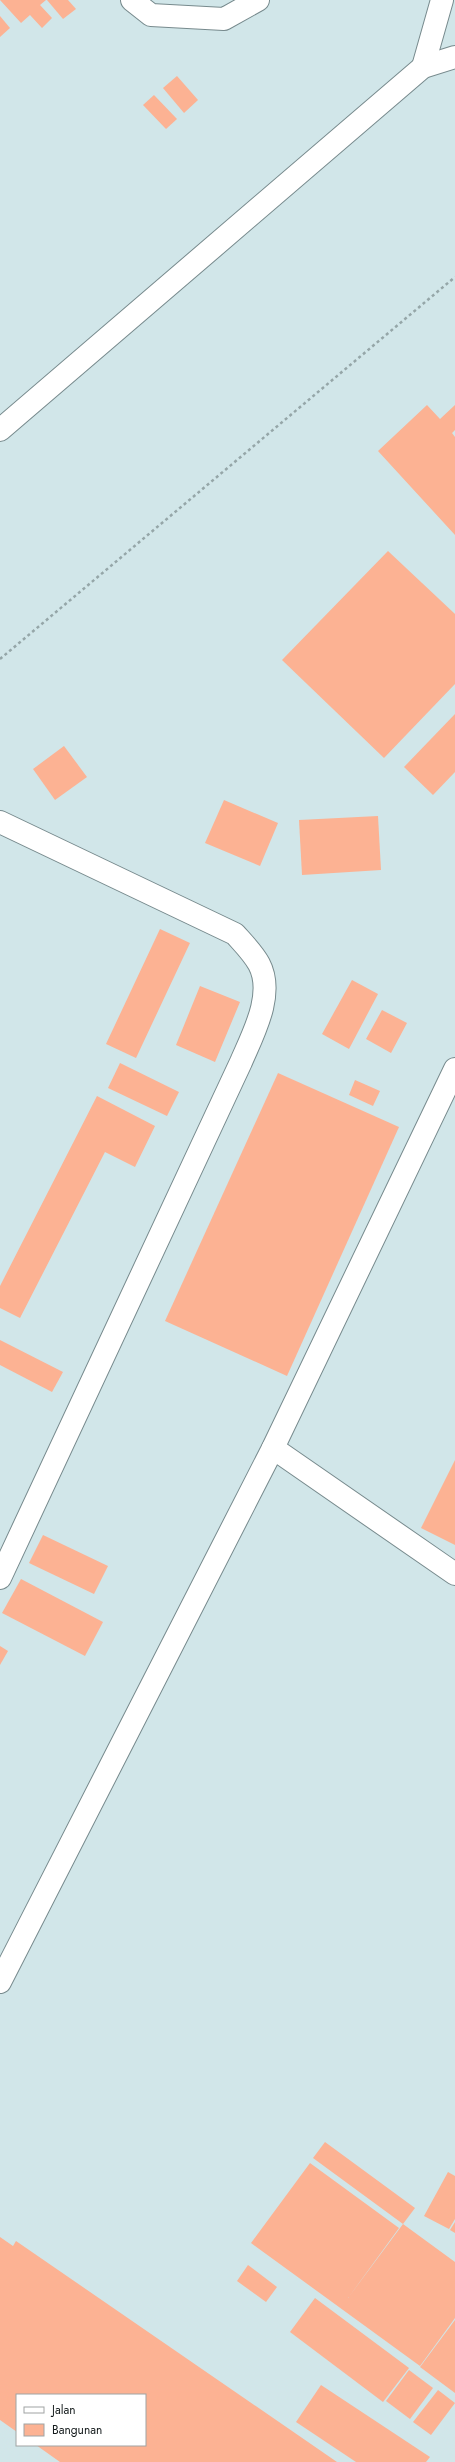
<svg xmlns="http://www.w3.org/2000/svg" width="455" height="2462" font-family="Jost,sans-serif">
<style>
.building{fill:#fcb293}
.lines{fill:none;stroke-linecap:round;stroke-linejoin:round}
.minor-casing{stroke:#778a8d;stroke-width:24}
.path{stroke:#95a6a8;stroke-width:2.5;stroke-dasharray:3 3;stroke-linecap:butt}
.minor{stroke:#fff;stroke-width:22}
</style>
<rect width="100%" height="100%" fill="#d1e6e9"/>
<g class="building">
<path d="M0,0H46L40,5L52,18L42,28L30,15L21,23Z"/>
<path d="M47,0H68L76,9L63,19Z"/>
<path d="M0,16L10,28L0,37Z"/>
<path d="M177,76L198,100L184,113L163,88Z"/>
<path d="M154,95L177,119L166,129L143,105Z"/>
<path d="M427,405L440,419L455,405V430L452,433L455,437V535L378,451Z"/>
<path d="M388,551L455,614V684L384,758L282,660Z"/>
<path d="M455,714V772L433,795L404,767Z"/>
<path d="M64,746L87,777L55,800L33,769Z"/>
<path d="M224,800L278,823L260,866L205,843Z"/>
<path d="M378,816L381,870L302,875L299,820Z"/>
<path d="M160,929L190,943L136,1058L106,1044Z"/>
<path d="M352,980L378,994L349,1049L322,1034Z"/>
<path d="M200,986L240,1002L215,1062L176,1045Z"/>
<path d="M382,1010L407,1023L391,1053L366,1039Z"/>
<path d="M120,1063L179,1092L167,1116L108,1088Z"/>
<path d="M278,1073L399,1127L287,1376L165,1321Z"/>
<path d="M355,1080L380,1091L373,1106L349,1095Z"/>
<path d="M97,1096L155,1126L135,1167L105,1152L20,1318L0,1308V1286Z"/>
<path d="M0,1340L63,1372L52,1392L0,1365Z"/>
<path d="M455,1460V1545L421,1528Z"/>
<path d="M43,1535L108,1566L94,1594L29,1563Z"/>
<path d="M21,1579L103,1622L85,1656L2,1613Z"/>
<path d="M0,1646L8,1651L0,1665Z"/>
<path d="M325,2142L415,2208L403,2224L455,2262V2318L420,2366L251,2243L310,2163L399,2228L348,2298L403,2224L313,2158Z"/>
<path d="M448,2172L455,2176V2219L449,2229L424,2216Z"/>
<path d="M455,2222V2233L450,2230Z"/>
<path d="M0,2237L13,2246L16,2241L337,2462H60L36,2445H145V2395H17V2432L0,2420Z"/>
<path d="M248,2265L277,2287L266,2302L237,2281Z"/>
<path d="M315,2298L409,2368L383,2402L290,2332Z"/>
<path d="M455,2320V2393L420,2367Z"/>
<path d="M409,2370L433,2388L410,2419L386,2401Z"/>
<path d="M321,2385L430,2457L426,2462H356L296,2422Z"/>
<path d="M438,2390L455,2403L431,2435L413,2422Z"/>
</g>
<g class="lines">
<defs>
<g id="minor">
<path d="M132,0L151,15L224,19L258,0"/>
<path d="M423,67L442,0"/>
<path d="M0,430L423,67L455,57"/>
<path d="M0,822L235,934C243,943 253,953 259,964C275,994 253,1034 241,1062L0,1578"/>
<path d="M273,1448L455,1574"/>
<path d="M0,1982L273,1448L455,1069"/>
</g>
</defs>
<use href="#minor" class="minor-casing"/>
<path class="path" d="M0,659L455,277"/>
<use href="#minor" class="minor"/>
</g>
<rect x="16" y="2394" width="130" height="52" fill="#ffffff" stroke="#a0a3a3"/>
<rect x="24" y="2407" width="20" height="6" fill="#ffffff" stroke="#a0a3a3"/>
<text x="52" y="2414" font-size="12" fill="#12191a">Jalan</text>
<rect x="24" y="2424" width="20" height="12" fill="#fcb293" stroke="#a0a3a3"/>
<text x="52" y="2434" font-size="12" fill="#12191a">Bangunan</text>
</svg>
